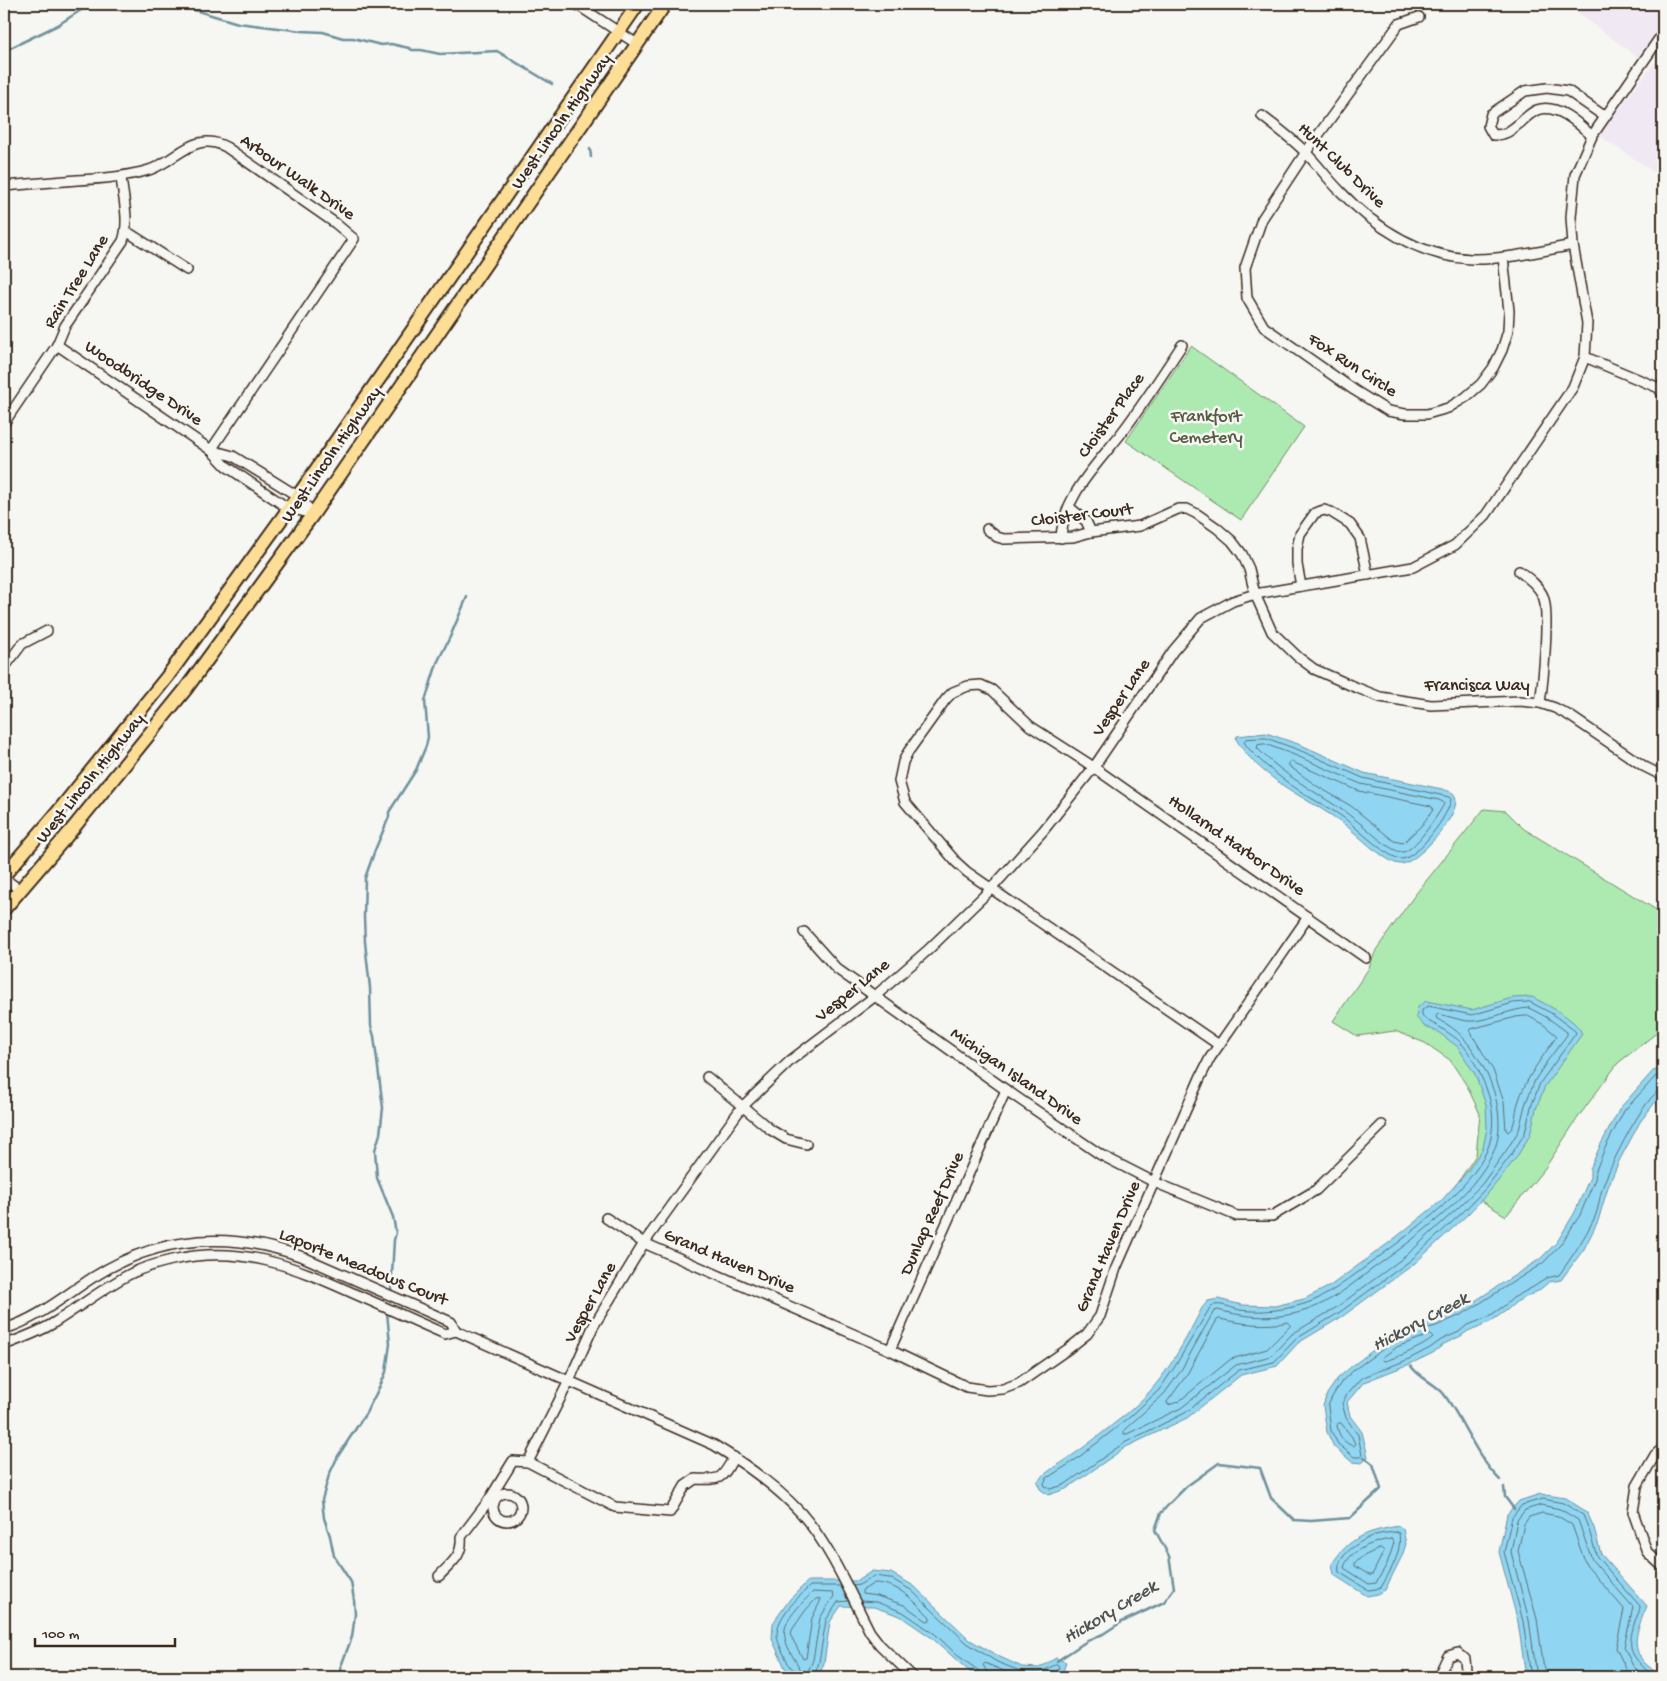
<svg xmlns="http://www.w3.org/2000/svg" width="1667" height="1681" font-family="'Gochi Hand',sans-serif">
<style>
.built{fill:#f0e9f4}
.green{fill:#aceab1;stroke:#748a68}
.water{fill:#90d6f2;stroke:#6e919d}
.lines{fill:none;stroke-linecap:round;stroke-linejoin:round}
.shore{stroke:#5d6f73;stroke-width:1}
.stream{stroke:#6e919d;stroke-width:2.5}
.street-casing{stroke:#3b2a1e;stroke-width:12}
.primary-casing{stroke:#3b2a1e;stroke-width:16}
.street{stroke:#f6f6f2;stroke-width:9}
.primary{stroke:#fdde96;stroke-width:12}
.labels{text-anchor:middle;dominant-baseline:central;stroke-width:5;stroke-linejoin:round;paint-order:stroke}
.street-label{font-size:18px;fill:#3b2a1e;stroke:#f6f6f2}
.park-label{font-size:18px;fill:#575a43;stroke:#f6f6f2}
.water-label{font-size:19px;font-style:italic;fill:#505553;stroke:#f6f6f2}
</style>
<rect width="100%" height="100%" fill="#f6f6f2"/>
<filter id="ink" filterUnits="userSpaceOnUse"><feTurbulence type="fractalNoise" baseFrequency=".02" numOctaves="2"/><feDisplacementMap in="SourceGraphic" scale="10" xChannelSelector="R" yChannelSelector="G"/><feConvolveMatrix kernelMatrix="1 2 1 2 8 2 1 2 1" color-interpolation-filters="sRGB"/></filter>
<g filter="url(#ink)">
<g class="built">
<path d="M1566,4H1663V26L1640,59Z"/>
<path d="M1663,52V178L1598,135Z"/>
</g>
<g class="green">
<path d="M1191,346L1304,427L1241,520L1126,441Z"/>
<path d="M1484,809L1506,811L1524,829L1663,914V1028L1618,1063L1579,1116L1545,1168L1506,1216L1456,1185L1476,1155L1480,1114L1467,1086L1450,1060L1425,1043L1395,1031L1357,1036L1333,1021L1369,968L1376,950L1414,896Z"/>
</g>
<g class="water">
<path d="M1266,733L1301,745L1364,773L1442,789C1447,791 1453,791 1455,796C1463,813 1418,862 1402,864C1392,865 1380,853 1372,848C1361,839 1351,829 1340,821C1317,805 1291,793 1269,775C1256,765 1244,753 1236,739L1237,736Z"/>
<path d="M1532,997C1545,1004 1577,1019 1582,1034L1545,1086L1536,1109L1530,1135L1516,1158L1490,1191L1467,1215L1414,1264L1343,1316L1298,1343L1277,1366L1241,1375L1187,1418L1126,1447L1066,1489L1048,1495L1040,1489L1037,1482C1046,1471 1059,1465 1070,1457C1089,1444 1107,1429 1125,1415C1162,1385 1181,1349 1202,1308L1208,1301L1218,1299L1242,1305L1275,1306L1304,1299L1330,1286L1390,1242L1441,1201L1467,1172L1483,1148L1487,1128L1486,1105L1476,1076L1458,1047L1438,1032L1424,1026L1416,1017L1418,1007L1426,1001L1472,1010L1512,998Z"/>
<path d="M1663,1065V1092L1640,1122L1619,1161L1608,1187L1598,1221L1584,1249L1561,1280L1549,1282L1538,1291L1516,1302L1507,1310L1490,1322L1468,1331L1461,1336L1444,1344L1433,1353L1410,1364L1364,1382L1347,1402L1350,1416L1362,1432L1368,1457L1362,1463L1352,1462L1334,1447L1327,1432L1323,1406L1327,1394L1338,1378L1352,1366L1391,1337L1413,1328L1435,1321L1461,1310L1540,1259L1557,1242L1575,1212L1590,1177V1169L1600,1146L1620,1108L1653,1071L1660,1069Z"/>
<path d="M1540,1494L1565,1498L1587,1512L1594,1528L1601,1554L1647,1606C1640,1623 1629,1644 1643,1661C1648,1667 1655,1670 1659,1677H1526L1518,1622L1499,1552L1507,1514L1519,1501Z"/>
<path d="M1399,1526L1403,1529L1406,1544L1402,1556L1385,1590L1378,1594L1367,1596L1334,1575L1332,1564C1349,1537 1368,1531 1399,1526Z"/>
<path d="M872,1571L891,1573L914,1586L970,1640L1000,1657L1022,1667L1039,1668L1056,1658L1066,1662L1062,1675L1057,1677H982L971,1673L932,1638L900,1616L874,1607L841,1606L830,1622L824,1663L819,1676L794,1677L785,1668L772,1639L773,1623L790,1599L808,1581H857Z"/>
</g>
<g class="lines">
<g class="shore">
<path d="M1266,738L1299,750L1363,778L1449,797L1451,799C1450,814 1417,858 1402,859C1388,859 1356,827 1344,818C1334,810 1322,805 1311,798C1293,787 1275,774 1259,759C1254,754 1248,749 1244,742L1246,739Z"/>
<path d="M1265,744L1297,756L1361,784L1439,800L1443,802L1444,804C1439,814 1413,853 1402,852C1391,852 1370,831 1361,824C1328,797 1287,780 1257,748L1258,745Z"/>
<path d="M1292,762L1359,791L1431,806L1433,810L1421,826L1403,843L1394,841L1351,806L1317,786L1289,766V763Z"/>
<path d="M1530,1002L1551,1013L1575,1031L1576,1033L1540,1083L1531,1107L1525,1133L1511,1155L1486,1188L1464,1211L1411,1260L1340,1312L1296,1339L1274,1362L1239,1370L1185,1413L1124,1443L1064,1485L1050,1489L1045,1486L1044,1483L1047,1478L1074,1461L1130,1417L1159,1390L1174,1368L1211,1306C1221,1302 1230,1308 1240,1310C1261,1313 1284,1310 1304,1304C1328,1297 1348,1279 1368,1265C1403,1239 1471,1191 1487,1150C1493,1136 1494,1119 1491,1105C1488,1088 1473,1056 1462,1044C1457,1038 1450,1034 1444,1030C1436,1024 1428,1023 1422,1015V1010L1428,1006L1472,1015L1513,1003Z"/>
<path d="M1529,1008L1548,1018L1567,1032V1035L1548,1060L1535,1080L1525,1105L1519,1130L1506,1151L1482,1184L1459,1207L1407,1255L1337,1307L1292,1334L1271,1356L1236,1365L1181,1408L1127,1434H1124V1430L1164,1394L1180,1372L1214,1311L1218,1310C1247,1318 1278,1320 1307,1310C1331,1302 1351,1285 1371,1270C1411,1241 1471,1199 1493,1153C1506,1125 1496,1088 1481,1063C1469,1043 1459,1029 1437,1019L1436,1016L1438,1014C1449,1016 1463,1022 1474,1021C1493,1019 1510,1009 1529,1008Z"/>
<path d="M1528,1016L1544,1025L1557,1036C1542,1058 1526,1077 1518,1103C1515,1112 1516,1127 1508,1132L1506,1130L1504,1102L1493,1070L1470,1031L1471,1029L1516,1017Z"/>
<path d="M1663,1073L1656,1076L1624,1111L1605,1148L1596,1170L1595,1179L1580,1215L1561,1244L1543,1263L1463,1314L1436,1326L1415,1332L1393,1342L1355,1369L1342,1381L1332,1397L1328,1406L1331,1431L1338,1444L1354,1457H1360L1362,1455L1358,1435L1346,1418L1342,1403L1348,1393L1361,1378L1407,1360L1430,1348L1441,1340L1459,1332L1466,1326L1488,1317L1504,1306L1513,1298L1535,1286L1547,1278L1559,1275C1572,1257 1584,1239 1594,1219C1599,1209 1599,1197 1603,1186C1609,1168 1646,1091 1663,1089"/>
<path d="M1220,1319C1242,1324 1266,1327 1288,1322L1291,1325L1267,1349L1231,1359L1178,1402L1168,1405L1167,1402L1186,1376L1217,1320Z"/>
<path d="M1430,1335L1433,1338C1423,1347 1398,1357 1385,1361L1382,1360L1383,1357L1397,1347Z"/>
<path d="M1339,1423H1341L1352,1437L1355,1444L1354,1446C1344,1444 1338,1435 1337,1425Z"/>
<path d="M1396,1532L1399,1533C1402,1553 1391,1569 1382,1586L1376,1589L1368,1590L1339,1572C1335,1556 1362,1539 1376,1535C1382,1533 1389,1533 1396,1532Z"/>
<path d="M1391,1539L1394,1543L1387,1564L1376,1583L1369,1584L1344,1568C1348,1550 1375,1541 1391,1539Z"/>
<path d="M1381,1548L1384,1551L1372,1575H1369L1355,1566V1563L1362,1557Z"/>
<path d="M875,1583C900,1584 914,1601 930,1617V1620L927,1621L904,1605L877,1596L862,1594V1591Z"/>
<path d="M853,1586L859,1585L874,1576L890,1578L911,1590L967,1643L997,1662L1020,1671L1039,1673L1057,1664L1059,1666L1056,1677"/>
<path d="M820,1599V1602L812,1618L806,1658L803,1659L791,1636L792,1630L805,1611L816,1599Z"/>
<path d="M861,1601L876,1602L903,1612L935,1634L957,1655L979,1671L981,1677"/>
<path d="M797,1677C796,1670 790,1668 787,1661C784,1654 778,1644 777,1636C776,1617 797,1599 810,1586H841"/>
<path d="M803,1677L805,1676C778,1634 775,1629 813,1592L833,1593L834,1596L820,1618L813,1660L806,1676L808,1677"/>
<path d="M814,1677L819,1662L826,1620L838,1602L848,1601"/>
<path d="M988,1677L987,1672L983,1665L985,1663L1018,1677"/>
<path d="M1531,1677L1523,1621L1504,1552L1512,1517L1522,1505L1543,1499L1563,1503L1583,1515L1589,1530L1597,1557L1640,1606C1640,1611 1637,1616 1635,1621C1625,1653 1633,1656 1653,1677"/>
<path d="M1537,1677L1529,1620L1511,1552L1517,1520L1525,1510L1541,1505L1560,1509L1578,1520L1592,1560L1633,1607L1624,1647L1633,1666L1645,1677"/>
<path d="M1545,1677L1537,1619L1518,1551L1524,1524L1529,1517L1542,1513L1558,1516L1572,1525L1586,1565L1624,1609L1616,1648L1626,1669L1633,1677"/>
</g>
<g class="stream">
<path d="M158,4L182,9H191L238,23L302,31L323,32L343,38H353L381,45L391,44L409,48L412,50H421L440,54L497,51L552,84"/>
<path d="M4,51L58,25L81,10L95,4"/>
<path d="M590,149L591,157"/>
<path d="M391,1292L394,1240L396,1233L393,1217L377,1178L375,1150L380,1134L383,1108L374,1036L371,1026L370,988L365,942L364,917L365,878L375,850L389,817V812L416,770L426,746L428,737L425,701L437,663L450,637L467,597"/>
<path d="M1411,1366C1419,1378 1433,1382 1443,1393C1463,1419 1476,1457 1500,1480"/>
<path d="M1504,1487L1505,1497L1514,1509"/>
<path d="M1057,1661L1087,1641L1103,1634L1120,1623L1164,1602L1174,1588L1169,1556L1155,1530L1161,1513L1171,1502L1187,1486L1219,1463L1260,1468L1271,1498L1294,1520L1311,1521L1350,1518L1381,1489L1373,1464L1364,1457"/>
<path d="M342,1677L341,1666L352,1637L355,1614L354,1600L351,1582L334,1556L330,1536L324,1518L322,1500L329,1475L338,1456L366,1413L380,1386L386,1372L390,1344L387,1312"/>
</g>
<defs>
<g id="street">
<path d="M576,4L637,44"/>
<path d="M1419,17L1399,24L1306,152L1262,219L1245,268L1247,298L1264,327L1354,390L1388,411L1405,414H1427L1448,408L1466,397L1481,384L1493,368L1502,350L1508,331L1509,311L1503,257"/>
<path d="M1262,116C1277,128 1293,139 1306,153C1318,165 1327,178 1339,190C1374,227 1419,256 1471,259C1505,260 1540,251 1573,245"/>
<path d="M1592,136C1578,123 1557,103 1537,110C1531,112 1526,118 1521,122C1511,130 1507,135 1493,135L1488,126L1491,114L1525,91L1547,88L1568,91L1604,116"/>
<path d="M4,186C28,184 52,182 77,180C101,179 125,177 149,170C177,161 193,130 226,147L335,223L354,239L211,450"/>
<path d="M126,231L187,270"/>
<path d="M57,345L211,450L226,466L282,504L289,508L313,514"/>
<path d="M1585,357L1659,388L1663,395"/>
<path d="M4,423L57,345L65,326L123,241C130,221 123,198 121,177"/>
<path d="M211,450L233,456L291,492L298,496L313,514"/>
<path d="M1069,507L1086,521L1091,532"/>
<path d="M987,529L997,537L1004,539L1073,537L1091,532L1140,526L1178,509H1187L1197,514L1217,528L1232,541L1242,554L1249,569L1255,594L1272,632L1298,657L1314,669L1350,685L1380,697L1431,705L1520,701L1540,703L1555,708L1570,716L1645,767L1663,776"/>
<path d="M1061,538C1063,494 1102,460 1126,427C1146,400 1164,372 1182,345"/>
<path d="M1519,571C1528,578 1538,585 1543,596C1550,612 1543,683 1540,703"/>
<path d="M1301,586L1297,564V549L1300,534L1315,513L1324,510L1331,512L1350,524L1360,538L1368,575"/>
<path d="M4,668L22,644L47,631"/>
<path d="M4,878L20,890"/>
<path d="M804,932L837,969L1006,1090L1101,1155L1154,1182L1237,1216H1272L1316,1190L1382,1125"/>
<path d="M1219,1045L967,872L956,862L905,802L899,781L903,762L908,752L946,699L953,692L968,686L981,685L992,690L1030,726L1086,762L1366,958"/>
<path d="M707,1077L771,1130L786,1139L806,1144"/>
<path d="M606,1218L644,1243L890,1350L967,1387L987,1390L1003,1389L1019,1383L1068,1349L1087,1334L1100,1316L1116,1268L1200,1078L1210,1058L1308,917"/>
<path d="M4,1329C37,1319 63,1297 92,1278C159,1235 229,1230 303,1257L451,1322L456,1331"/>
<path d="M4,1345C20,1339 37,1333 52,1324C80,1307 104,1287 132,1273C145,1267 159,1263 172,1260C241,1244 293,1266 355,1294C385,1307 415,1321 445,1334L456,1331L714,1445C747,1465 775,1485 801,1513C830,1546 850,1593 870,1632L880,1645L913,1677"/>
<path d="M890,1350L1006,1090"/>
<path d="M1663,1448L1655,1455L1637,1486L1633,1512L1647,1552L1663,1567"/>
<path d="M528,1462L569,1381L593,1327L644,1243L742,1107L791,1060L874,997L928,950L991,889L1043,831L1094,767L1173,651L1201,618L1233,601L1255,594L1413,567L1455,545L1486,515L1573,387L1585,357L1587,323L1573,245L1571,217L1575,175L1592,136L1663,33"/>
<circle cx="507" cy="1507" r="14"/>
<path d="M494,1503L489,1500L513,1461L528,1462L615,1507L670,1512L685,1486L695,1479C722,1480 721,1480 734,1457"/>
<path d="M439,1576C451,1563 463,1556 461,1537L489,1500"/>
<path d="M1438,1677L1448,1656L1458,1653L1465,1659L1466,1670L1462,1677"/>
</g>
<g id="primary">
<path d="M4,875L53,818L167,677L298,496L638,4"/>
<path d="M4,909L70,832L185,690L313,514L665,4"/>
</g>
</defs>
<use href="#street" class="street-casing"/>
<use href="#primary" class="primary-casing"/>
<use href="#street" class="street"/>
<use href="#primary" class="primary"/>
</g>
</g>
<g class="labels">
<g class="street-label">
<text transform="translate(562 122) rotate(-55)">West Lincoln Highway</text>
<text transform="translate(1341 166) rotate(44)">Hunt Club Drive</text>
<text transform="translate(297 178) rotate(35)">Arbour Walk Drive</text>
<text transform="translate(77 282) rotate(-58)">Rain Tree Lane</text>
<text transform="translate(1352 366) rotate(33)">Fox Run Circle</text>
<text transform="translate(143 384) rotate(34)">Woodbridge Drive</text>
<text transform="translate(1112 416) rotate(-54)">Cloister Place</text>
<text transform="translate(332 455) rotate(-55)">West Lincoln Highway</text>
<text transform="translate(1082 516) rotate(-7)">Cloister Court</text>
<text x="1477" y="686">Francisca Way</text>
<text transform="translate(1122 698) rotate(-56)">Vesper Lane</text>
<text transform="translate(91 779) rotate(-51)">West Lincoln Highway</text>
<text transform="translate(1236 846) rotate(35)">Hollarnd Harbor Drive</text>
<text transform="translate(853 991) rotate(-39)">Vesper Lane</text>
<text transform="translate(1016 1077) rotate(35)">Michigan Island Drive</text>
<text transform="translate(933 1214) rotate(-66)">Dunlap Reef Drive</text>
<text transform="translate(1109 1247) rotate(-67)">Grand Haven Drive</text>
<text transform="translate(729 1262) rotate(23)">Grand Haven Drive</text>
<text transform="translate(363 1268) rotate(22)">Laporte Meadows Court</text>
<text transform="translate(591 1303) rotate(-61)">Vesper Lane</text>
</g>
<g class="park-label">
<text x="1206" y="417">Frankfort<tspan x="1206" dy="21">Cemetery</tspan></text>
</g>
<g class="water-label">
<text transform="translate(1421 1323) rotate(-28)">Hickory Creek</text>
<text transform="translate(1111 1613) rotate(-31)">Hickory Creek</text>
</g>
</g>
<rect width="1667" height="1681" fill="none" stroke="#f6f6f2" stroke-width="20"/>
<rect x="10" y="10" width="1647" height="1661" fill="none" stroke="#3b2a1e" stroke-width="2" filter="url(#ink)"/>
<path d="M35 1638v8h140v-8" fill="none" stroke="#3b2a1e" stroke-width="2.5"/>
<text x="42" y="1638" font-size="15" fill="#3b2a1e" stroke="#f6f6f2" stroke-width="4" paint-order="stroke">100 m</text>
</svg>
